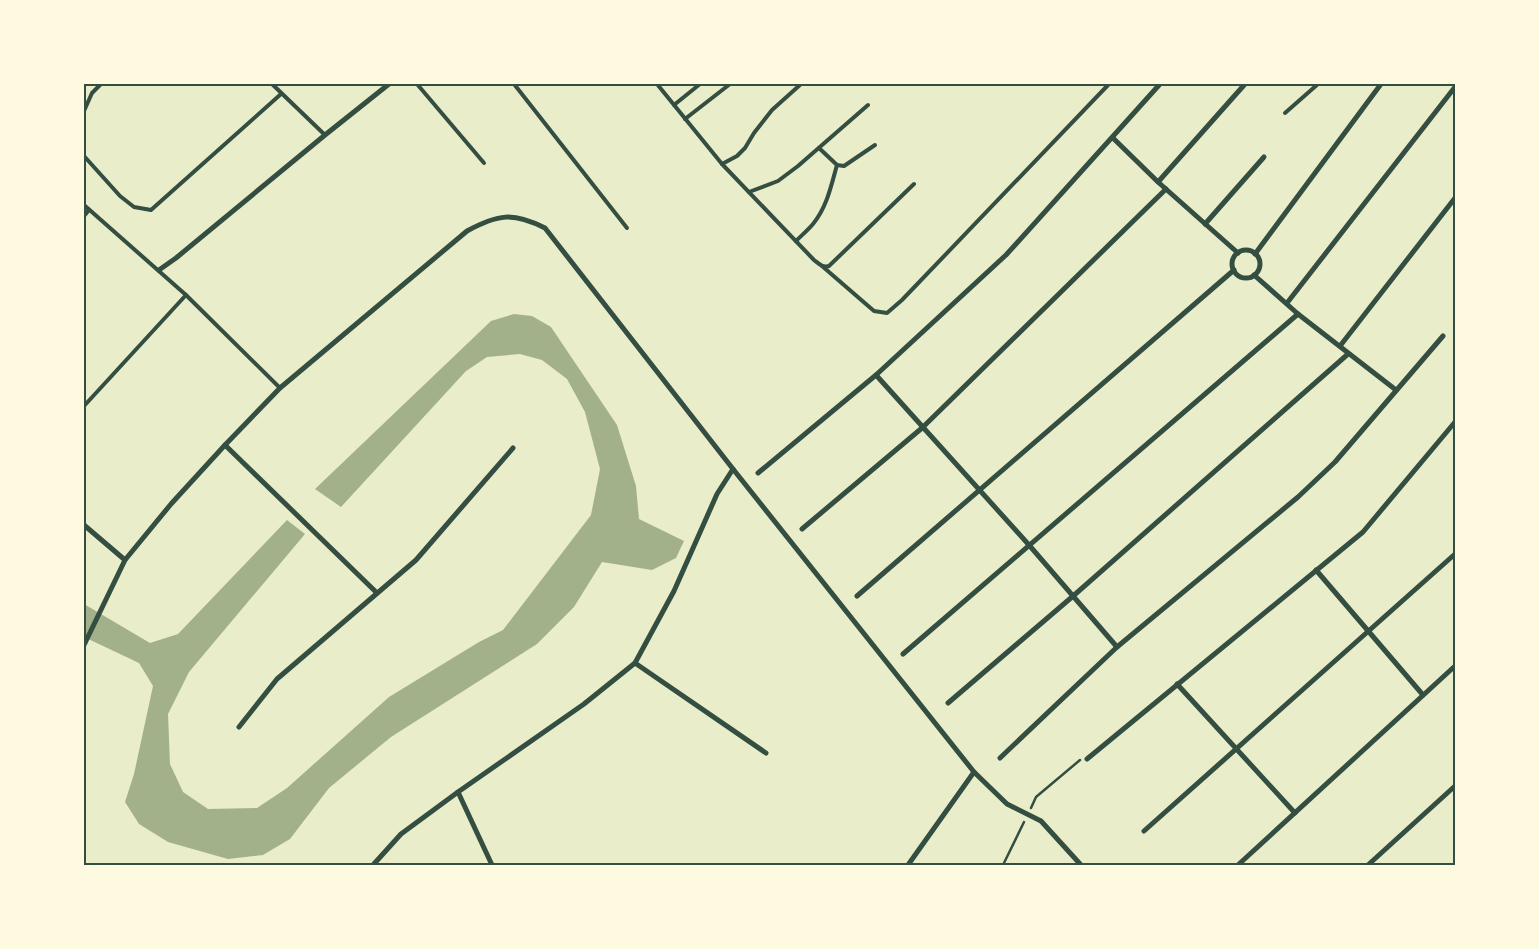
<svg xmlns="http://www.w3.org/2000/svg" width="1539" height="949" font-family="Rubik,sans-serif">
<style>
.water{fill:#a3b18a}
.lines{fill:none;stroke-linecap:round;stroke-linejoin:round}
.path{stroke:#344e41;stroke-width:2.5}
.service{stroke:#344e41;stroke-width:4}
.minor{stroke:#344e41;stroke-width:5}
.neatline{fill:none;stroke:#344e41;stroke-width:2}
</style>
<rect width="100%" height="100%" fill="#e9edc9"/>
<path class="water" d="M514,314L532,316L551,327L617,425L636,486L639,519L684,541L676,558L652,570L602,562L574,607L537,644L391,737L329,788L290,839L263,855L228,859L168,842L139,824L125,802L134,774L153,686L139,663L84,637V604L150,643L178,634L287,520L305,534L189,672L168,714L170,764L183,792L208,809L257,808L287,788L389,697L479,642L503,630L591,515L600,469L585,412L567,379L542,360L520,354L487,357L466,371L341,507L315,489L491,321Z"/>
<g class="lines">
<g class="path">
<path d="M1031,808L1036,797L1080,760"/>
<path d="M1003,865L1024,822"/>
</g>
<g class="service">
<path d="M272,84L325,135"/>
<path d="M417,84L484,163"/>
<path d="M514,84L627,228"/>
<path d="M657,84L722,164L814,260C819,264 823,268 829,266L914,184"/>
<path d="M674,105L700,84"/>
<path d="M84,111L92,93L101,84"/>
<path d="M1285,113L1318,84"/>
<path d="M685,119L730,84"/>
<path d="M819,148L837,165L844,166L875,145"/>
<path d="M84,156L120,196L134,207L151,210L281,94"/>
<path d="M722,164L737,156L745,148L754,133L772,110L801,84"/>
<path d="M749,192L778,181L798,166L868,105"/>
<path d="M84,205L186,295L280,388"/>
<path d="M84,216L89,210"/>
<path d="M796,241C802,235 808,230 813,224C827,207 831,186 837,165"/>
<path d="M822,266L874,311L887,313L902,300L1109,84"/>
<path d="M84,406L186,295"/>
</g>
<g class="minor">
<path d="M1113,138L1158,182L1238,253"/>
<path d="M1158,182L1245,84"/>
<path d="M1205,224L1264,157"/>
<circle cx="1246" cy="264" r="14"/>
<path d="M1255,254L1381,84"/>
<path d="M159,270L176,258L325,135L389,84"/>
<path d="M1254,275L1298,314L1396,390"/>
<path d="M1287,303L1455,87"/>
<path d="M1340,346L1455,198"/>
<path d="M876,375L1029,545L1117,647"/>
<path d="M225,445L377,593"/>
<path d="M758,473L876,375L1006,255L1160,84"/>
<path d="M84,525L125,560"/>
<path d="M802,529L922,428L1166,189"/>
<path d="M1316,570L1423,695"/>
<path d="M857,596L1234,270"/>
<path d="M84,645L125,560L171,504L225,445L280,388L467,231C498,214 513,212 545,228L733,469L974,772L1007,804L1041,821L1081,865"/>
<path d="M903,654L1298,314"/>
<path d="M635,663L766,753"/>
<path d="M1177,684L1295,813"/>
<path d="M948,703L1072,597L1348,354"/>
<path d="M239,727L277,679L416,560L513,448"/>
<path d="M1000,758L1117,647L1298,497L1335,462L1443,336"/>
<path d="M1087,759L1363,532L1455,422"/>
<path d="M458,792L492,865"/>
<path d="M1144,831L1455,554"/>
<path d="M373,865L401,834L458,792L584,704L635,663L674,591L717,494L733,469"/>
<path d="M908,865L974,772"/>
<path d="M1238,865L1455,666"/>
<path d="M1368,865L1455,786"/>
</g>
</g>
<rect width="1539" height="949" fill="none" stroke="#fefae0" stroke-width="170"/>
<rect x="85" y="85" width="1369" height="779" class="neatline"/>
</svg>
